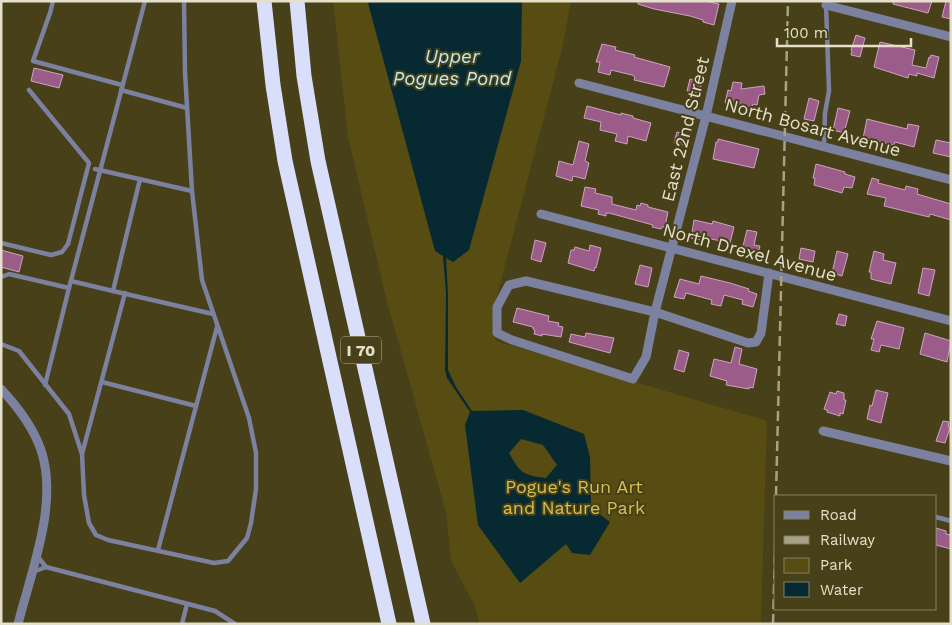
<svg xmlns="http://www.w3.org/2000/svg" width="952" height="625" font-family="'Work Sans',sans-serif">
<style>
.green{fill:#574c11}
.water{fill:#072932;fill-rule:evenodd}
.building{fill:#9c5c89;stroke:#cca5bf}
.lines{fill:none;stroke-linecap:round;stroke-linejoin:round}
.lane{stroke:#7c819f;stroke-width:4.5}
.street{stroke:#7c819f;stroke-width:9}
.highway{stroke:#d9defb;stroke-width:15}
.rail{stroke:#a7a285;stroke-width:2.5;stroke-dasharray:10 5;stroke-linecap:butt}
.labels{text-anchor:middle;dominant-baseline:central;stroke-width:4;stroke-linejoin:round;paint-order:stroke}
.shield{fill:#474018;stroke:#b5b095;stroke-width:1}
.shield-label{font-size:16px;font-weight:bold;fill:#e4e0ca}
.street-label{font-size:18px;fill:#e4e0ca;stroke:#474018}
.park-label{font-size:18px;fill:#d5bf4f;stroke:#474018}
.water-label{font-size:19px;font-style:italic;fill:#baeaf9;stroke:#474018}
</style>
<rect width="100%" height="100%" fill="#474018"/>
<path class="green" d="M333,1H571L563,45L496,300C494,314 489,328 496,341L767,421L761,624H479L475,606L451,561L446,512L387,302L348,137Z"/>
<path class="water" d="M370,1H522L521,61L469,250L453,262L446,258L448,294V370L456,387L472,411L523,410L584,434L590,457L591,508L610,522L590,555L572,553L566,544L520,583L478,525L465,425L470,412L447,378L445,370L446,293L443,256L435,251L368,3ZM521,439L543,445L557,465L546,478C523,475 521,474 509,453Z"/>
<g class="building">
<path d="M638,1H705L719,4L714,25L703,22V20L690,16L654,9L638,4Z"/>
<path d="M893,1H932L928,13L893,4Z"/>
<path d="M946,1H951V19L942,17Z"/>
<path d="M856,35L865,38L860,57L851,55L852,51L851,50Z"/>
<path d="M880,42L915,50L912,65L926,68L929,57L930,58L931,55L939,57L934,78L917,73V76L909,74L908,78L874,67Z"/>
<path d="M602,44L616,47L615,50L635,55L634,57L670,67L664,87L634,80L635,77L632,75L611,70L610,75L598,72L600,62H596Z"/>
<path d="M34,68L63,75L59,88L31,81Z"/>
<path d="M690,79L702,82L699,94L687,91Z"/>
<path d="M733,82L742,83L741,89L764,86L765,94L759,95L757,105L753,104L751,109L725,103L728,90L731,91Z"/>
<path d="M809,98L819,101L814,121L804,119Z"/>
<path d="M587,106L621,115V113L633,116V118L651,123L646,141L628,136L627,144L615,141L617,134L600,130L601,122L584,118Z"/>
<path d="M838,108L850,111L844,133L833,130Z"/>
<path d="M867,119L907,129L908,124L919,126L914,147L895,142L894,145L863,138Z"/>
<path d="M677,132L686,134L683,145L674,143Z"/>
<path d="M718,139L759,149L754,168L713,159L716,142H718Z"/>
<path d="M936,140L951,143V157L933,153Z"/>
<path d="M579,141L589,144L585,161L589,163L585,179L573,176L572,181L556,176L559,161L573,165Z"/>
<path d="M816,164L845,172V174L855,177L852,188L844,187L842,193L814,185L815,178H813Z"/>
<path d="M872,178L879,180L878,183L905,190L906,186L918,189L917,194L951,204V220L930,214L929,217L884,206L886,198L867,194Z"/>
<path d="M585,187L596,189L595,193L612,197V204L636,210L637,205L640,206L641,203L648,205V207L668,212L665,227H662L661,229L652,227L653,225L609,213H606V216L598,214L599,210L581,206Z"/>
<path d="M694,220L712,224L713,221L734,227L730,243L702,237L701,240L691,238Z"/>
<path d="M747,230L757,232L754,245L760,246L758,254L742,250Z"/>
<path d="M535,240L546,243L541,262L531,259Z"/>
<path d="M590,245L601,248L596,268L595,267L594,271L568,263L571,250H574L575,247L589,251Z"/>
<path d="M801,248L815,251L813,262L799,259Z"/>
<path d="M1,250L23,256L19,272L1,267Z"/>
<path d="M837,251L848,254L842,276L832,273Z"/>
<path d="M874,251L884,254L883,260L896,263L891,284L871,279V272H869Z"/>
<path d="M640,265L652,268L648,287L635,284Z"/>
<path d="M923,268L935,270L929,296L918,293Z"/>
<path d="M701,276L730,283L749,289L748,291L757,294L753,307L742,304L743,300L724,295L721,306L711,304L712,300L686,293L684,299L674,297L680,279L699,284Z"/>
<path d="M517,308L549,316L548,321L559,323L558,326L563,327L561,337L542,334V336L534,334L535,330L533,329V327L513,322Z"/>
<path d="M839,314L847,316L845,326L836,324Z"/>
<path d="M877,321L904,328L899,349L881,345L879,352L871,350L874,339H871Z"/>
<path d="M586,333L614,338L610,353L569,342L571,334L585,337Z"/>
<path d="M925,333L951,341L947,362L920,354Z"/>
<path d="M735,347L742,349L739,364L757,369L753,388L749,387V389L726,385L727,381L710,376L714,359L731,363Z"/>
<path d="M679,350L689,353L684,372L674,369Z"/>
<path d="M876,390L888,393L881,423L867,419L870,405L872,406Z"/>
<path d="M837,391L844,393V400H846L843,414L840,413V416L827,412V410L824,409L830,392L836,394Z"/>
<path d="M943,421L949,422L948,427L950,428L945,443L936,441Z"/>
<path d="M936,528L946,531V534L951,535V549L936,545Z"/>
</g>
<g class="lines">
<g class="lane">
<path d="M53,1L50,13L33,61L122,85"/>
<path d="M184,1L185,72L192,191"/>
<path d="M121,90L187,108"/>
<path d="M824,146L825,113L829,91L826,5"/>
<path d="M140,179L113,291L213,314"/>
<path d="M1,243L51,255L62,252L68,244L89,163L29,90"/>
<path d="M1,277L9,274L69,288L145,1"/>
<path d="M71,281L113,291"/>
<path d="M1,344L19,351L69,414L82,454L84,495L89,523L96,535L108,540L214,563L228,561L247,538L251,523L256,489V453L249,418L202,280L192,191L95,169"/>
<path d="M102,382L196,406"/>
<path d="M45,385L69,288"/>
<path d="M82,454L125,293"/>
<path d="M936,517L951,521"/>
<path d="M158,550L217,327"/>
<path d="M46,567L215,611L235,624"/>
<path d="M33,572L46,567L38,557"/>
<path d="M182,624L187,604"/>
</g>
<g class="street">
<path d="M732,1L706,116L655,312L646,357L633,379L512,340L497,333V307L509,285L526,281L655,312L748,343L756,342L761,333L769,273"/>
<path d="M826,5L951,37"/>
<path d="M579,83L951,180"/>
<path d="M541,214L951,321"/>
<path d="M1,389C18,407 33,427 41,450C59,503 31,572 18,624"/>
<path d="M823,431L951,461"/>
</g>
<g class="highway">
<path d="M264,1L273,85L285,161L389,624"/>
<path d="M297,1L304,76L318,161L423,624"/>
</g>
<g class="rail">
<path d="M776,496L788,1"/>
<path d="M773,624L776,514"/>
</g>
</g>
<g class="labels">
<rect class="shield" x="341" y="336.5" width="40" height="27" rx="4"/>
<g class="shield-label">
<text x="361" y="350">I 70</text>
</g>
<g class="street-label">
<text transform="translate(813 127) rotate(15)">North Bosart Avenue</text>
<text transform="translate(685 129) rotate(-76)">East 22nd Street</text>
<text transform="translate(750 252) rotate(15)">North Drexel Avenue</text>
</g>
<g class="park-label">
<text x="574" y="486">Pogue's Run Art<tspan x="574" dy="21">and Nature Park</tspan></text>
</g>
<g class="water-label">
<text x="452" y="56">Upper<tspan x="452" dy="22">Pogues Pond</tspan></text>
</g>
</g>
<rect width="952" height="625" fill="none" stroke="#e4e0ca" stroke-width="5"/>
<rect x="774" y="495" width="162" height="115" fill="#474018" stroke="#86805f"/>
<rect x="784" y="511" width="25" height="8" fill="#7c819f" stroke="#86805f"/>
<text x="820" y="520" font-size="15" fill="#e4e0ca">Road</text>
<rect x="784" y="536" width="25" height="8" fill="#a7a285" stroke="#86805f"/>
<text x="820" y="545" font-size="15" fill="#e4e0ca">Railway</text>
<rect x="784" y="558" width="25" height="15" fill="#574c11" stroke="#86805f"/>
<text x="820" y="570" font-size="15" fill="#e4e0ca">Park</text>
<rect x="784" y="582" width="25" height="15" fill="#072932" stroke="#86805f"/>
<text x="820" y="595" font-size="15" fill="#e4e0ca">Water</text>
<path d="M777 38v8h134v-8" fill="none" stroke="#e4e0ca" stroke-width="2.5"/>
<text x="784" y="38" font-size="15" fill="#e4e0ca" stroke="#474018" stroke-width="4" paint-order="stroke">100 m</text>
</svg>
